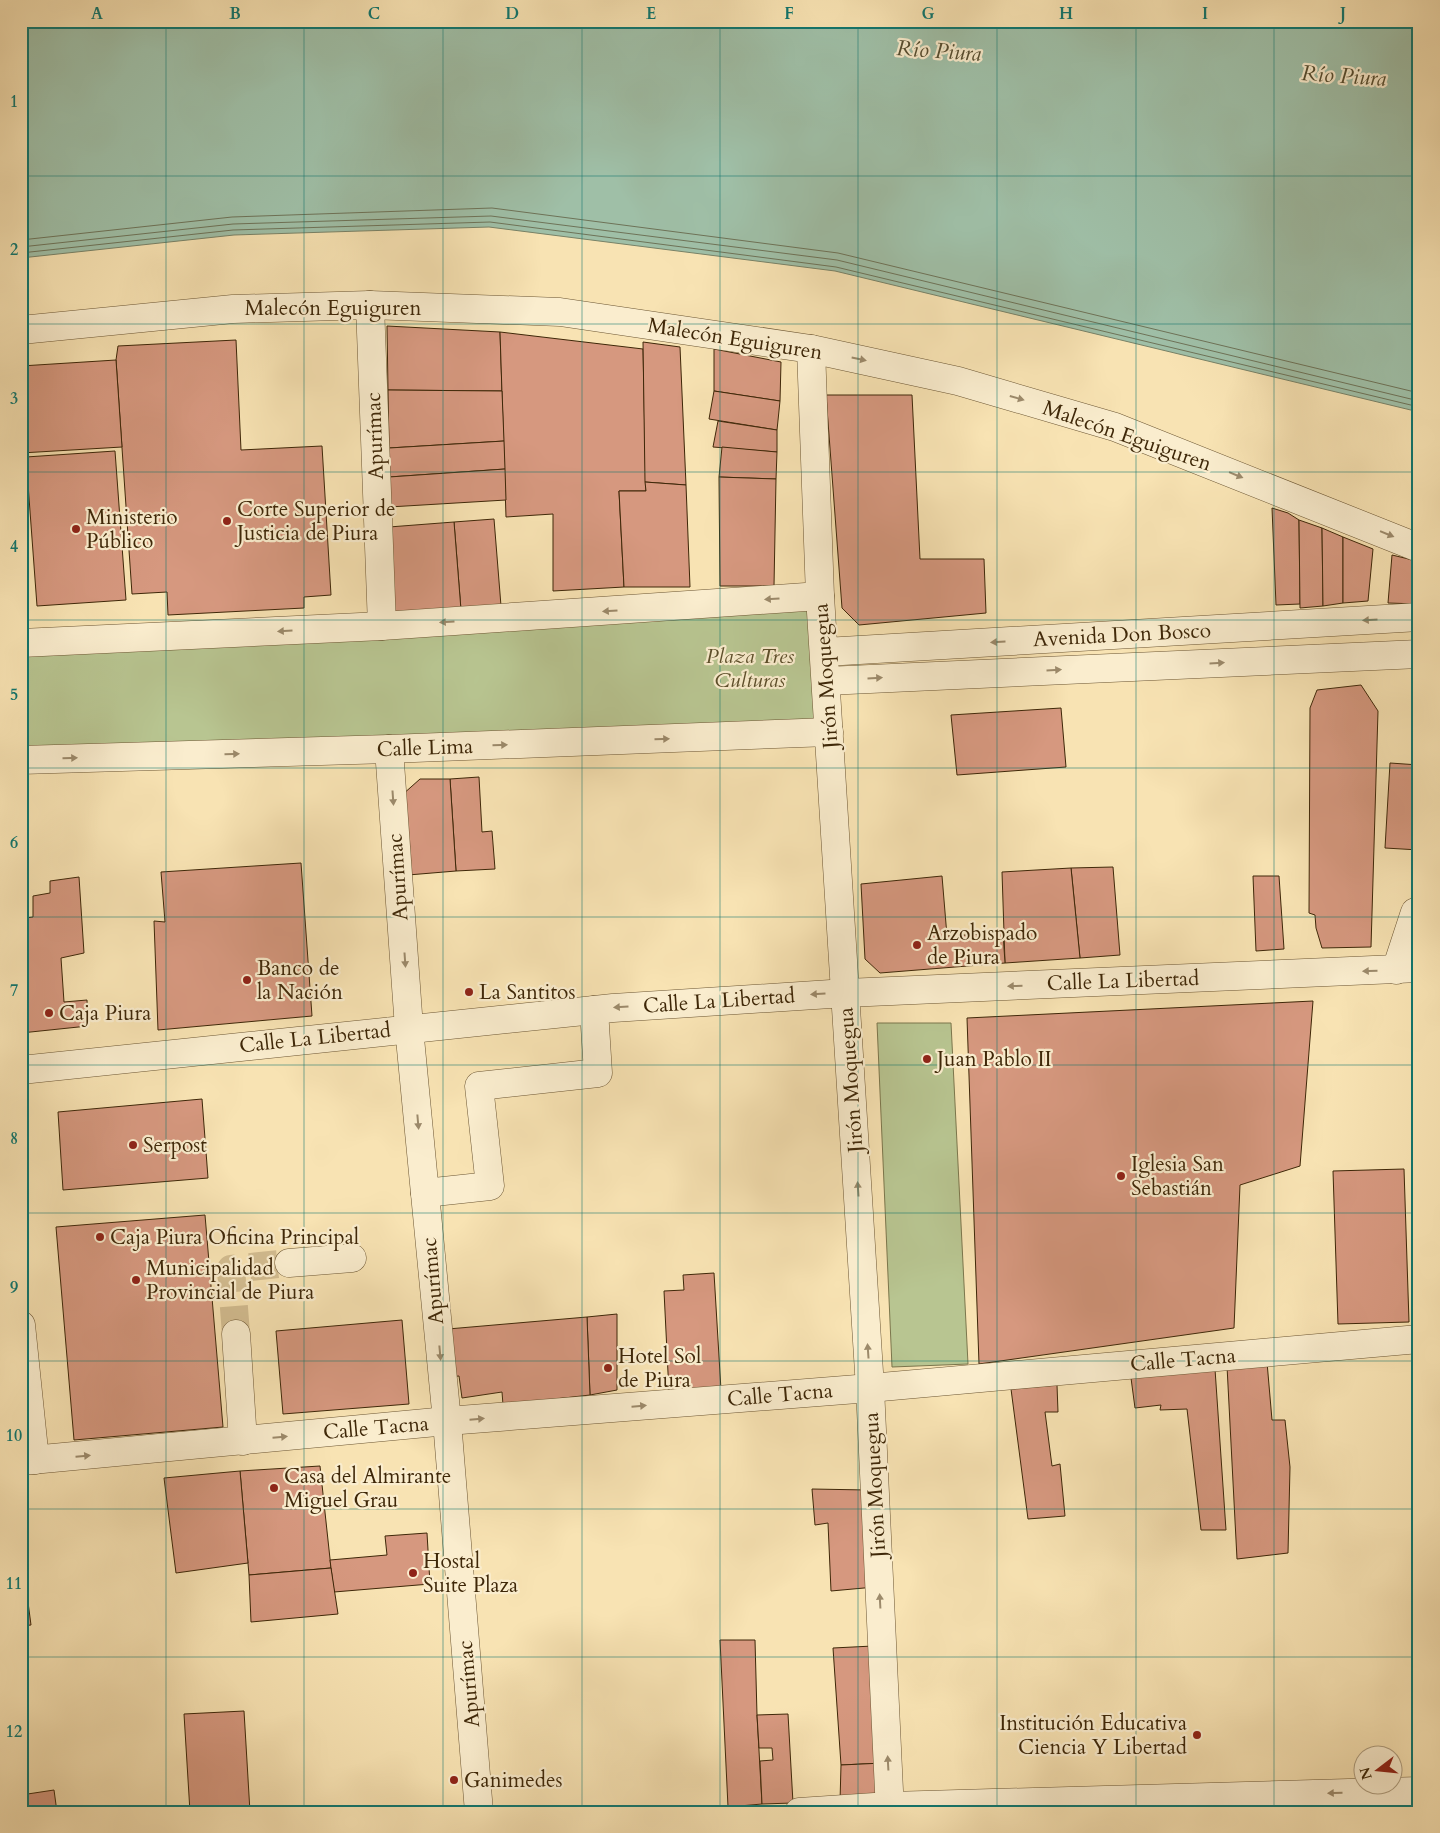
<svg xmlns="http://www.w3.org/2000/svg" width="1440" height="1833" font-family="Cardo,serif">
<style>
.green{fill:#b8c591;stroke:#7b764c}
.water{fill:#9fbfa7;stroke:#788267}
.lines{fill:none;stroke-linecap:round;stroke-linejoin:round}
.shore{stroke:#6e7358;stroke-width:1}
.building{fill:#d6987f;stroke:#3e2708}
.minor-tunnel{stroke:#d3bd91;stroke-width:28;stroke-dasharray:28 14;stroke-linecap:butt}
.minor-casing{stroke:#6c5633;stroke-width:29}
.minor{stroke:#faedce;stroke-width:28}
.oneway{fill:#9c8a6b}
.grid{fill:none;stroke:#0f766e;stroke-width:1;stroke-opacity:0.55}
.poi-dot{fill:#8f2418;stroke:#faedce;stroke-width:2}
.labels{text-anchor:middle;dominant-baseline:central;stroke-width:4.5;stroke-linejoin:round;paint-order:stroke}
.street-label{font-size:21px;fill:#3e2708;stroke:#faedce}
.poi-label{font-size:21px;fill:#3e2708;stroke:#faedce;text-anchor:start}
.park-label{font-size:21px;font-style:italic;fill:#5c4e2a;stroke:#faedce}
.water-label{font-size:22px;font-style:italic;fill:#564d30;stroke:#faedce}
.neatline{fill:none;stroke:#0f766e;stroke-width:2}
.grid-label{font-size:16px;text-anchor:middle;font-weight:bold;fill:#0f766e}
</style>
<rect width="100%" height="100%" fill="#f8e3b3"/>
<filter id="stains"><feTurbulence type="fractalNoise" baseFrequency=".004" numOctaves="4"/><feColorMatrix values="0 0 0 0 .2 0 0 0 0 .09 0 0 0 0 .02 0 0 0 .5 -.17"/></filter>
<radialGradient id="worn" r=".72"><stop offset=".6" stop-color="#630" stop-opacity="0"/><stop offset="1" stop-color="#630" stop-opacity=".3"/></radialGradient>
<g class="green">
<path d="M820,596L829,732L21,760V643Z"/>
<path d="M877,1023H951L968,1364L892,1367Z"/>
</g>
<path class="water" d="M21,21H1419V412L835,271L489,227L234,235L21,258Z"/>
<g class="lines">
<g class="shore">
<path d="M21,240L232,217L492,208L838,253L1419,393"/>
<path d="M21,247L233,224L491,216L837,260L1419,401"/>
<path d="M21,253L233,230L490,222L836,267L1419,407"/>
</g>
</g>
<g class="building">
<path d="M387,326L500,332L502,391L388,390Z"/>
<path d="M500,332L643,349L646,491H619L624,587L553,591V514L506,517Z"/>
<path d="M236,340L241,450L322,446L331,595L304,597V608L168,615L167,592L132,594L116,360L118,346Z"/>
<path d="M643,342L680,347L686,485L645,482Z"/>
<path d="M714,349L781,362L780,401L714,391Z"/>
<path d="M116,360L122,447L21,453V366Z"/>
<path d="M388,390L502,391L504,441L389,448Z"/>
<path d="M714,391L780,401L777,430L709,419Z"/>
<path d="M826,395H912L920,559H984L986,613L859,625L842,608Z"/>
<path d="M718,421L777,430V452L713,447Z"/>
<path d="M504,441L505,469L389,477V448Z"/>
<path d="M722,447L777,452L776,479L719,477Z"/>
<path d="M115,451L126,600L37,606L26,457Z"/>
<path d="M505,469L506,500L389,507V477Z"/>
<path d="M719,477L776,479L774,586H720Z"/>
<path d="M645,482L686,485L690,587H624L619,491H646Z"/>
<path d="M1272,508L1288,513L1299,520L1300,604L1276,605Z"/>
<path d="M494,519L501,606L461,610L454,522Z"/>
<path d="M1299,520L1322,528L1323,606L1300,608Z"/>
<path d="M454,522L461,610L395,615L389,527Z"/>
<path d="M1322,528L1343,537V603L1323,606Z"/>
<path d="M1343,537L1373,549L1368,601L1343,603Z"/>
<path d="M1392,555L1417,561L1419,564V604L1388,603Z"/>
<path d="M1361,685L1378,711L1371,947L1322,948L1316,928L1315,915L1309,913L1310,708L1317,690Z"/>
<path d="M1061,708L1066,767L957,775L951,715Z"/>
<path d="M1390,763L1419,765V850L1385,848Z"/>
<path d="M479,777L482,832L492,831L495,869L456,871L450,779Z"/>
<path d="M420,779H450L456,871L408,875L402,795Z"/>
<path d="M301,863L312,1016L158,1030L154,921L165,922L161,872Z"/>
<path d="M1113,867L1120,955L1080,958L1071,868Z"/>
<path d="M1071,868L1080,958L1005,963L1002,872Z"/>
<path d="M942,876L947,936L1003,933L1005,963L880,973L865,959L861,884Z"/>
<path d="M1253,876H1279L1284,949L1256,951Z"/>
<path d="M79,877L84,953L61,958L64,1002L87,1000L88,1026L21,1033V926L26,925V918L33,917V896L50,893V881Z"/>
<path d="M1313,1001L1300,1166L1240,1185L1234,1328L979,1364L967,1018Z"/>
<path d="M202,1099L208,1178L63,1190L58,1112Z"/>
<path d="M1404,1169L1409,1322L1338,1324L1333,1171Z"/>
<path d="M205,1215L223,1427L74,1440L56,1227Z"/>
<path d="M714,1273L721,1390L669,1393L664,1291L684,1290L683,1275Z"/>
<path d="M617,1314V1390L590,1395L587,1317Z"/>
<path d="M587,1317L590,1395L503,1405L502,1392L462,1398L459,1376L448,1377V1329Z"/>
<path d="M402,1320L409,1404L283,1414L276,1331Z"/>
<path d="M1267,1362L1272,1420H1285L1290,1467L1288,1553L1237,1559L1227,1366Z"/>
<path d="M1215,1369L1226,1530H1201L1187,1409L1160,1410L1161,1405L1135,1408L1131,1378Z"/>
<path d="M1057,1385L1058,1412H1045L1052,1466L1060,1464L1065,1516L1028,1519L1011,1389Z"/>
<path d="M320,1466L331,1568L249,1575L240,1471Z"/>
<path d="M240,1471L248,1563L176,1573L164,1478Z"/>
<path d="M812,1489L867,1490L875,1587L831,1591L828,1523L815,1525Z"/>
<path d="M427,1533L430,1584L334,1592L330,1560L387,1555L385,1536Z"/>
<path d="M21,1549L31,1625L21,1626Z"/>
<path d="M331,1568L338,1614L251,1622L249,1575Z"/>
<path d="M720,1640H755L757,1715L762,1804L728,1807Z"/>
<path d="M873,1646L883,1763L841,1765L833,1648Z"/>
<path d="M244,1711L250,1812H190L184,1714Z"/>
<path d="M788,1714L793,1803L762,1804L760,1761L773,1760L772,1748H759L757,1715Z"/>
<path d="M883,1763L879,1800L840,1802L841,1765Z"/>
<path d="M54,1790L57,1812H21V1795Z"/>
</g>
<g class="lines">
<path class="minor-tunnel" d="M236,1334L231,1269L289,1263"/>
<defs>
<g id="minor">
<path d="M370,305L382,626"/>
<path d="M21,330L233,309L370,305L560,312L811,349L958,381L1115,427L1419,548"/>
<path d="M811,349L820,596L870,1388L890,1812"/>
<path d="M21,643L382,626L820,596"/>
<path d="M825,652L1419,617"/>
<path d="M826,681L1419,654"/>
<path d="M389,749L409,1028L447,1421L479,1812"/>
<path d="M21,760L389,749L829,732"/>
<path d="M1396,970L1415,912H1419"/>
<path d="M21,1070L613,1008L846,993L1419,968"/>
<path d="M425,1193L490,1186L479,1086L598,1073L594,1010"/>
<path d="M289,1263L352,1258"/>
<path d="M21,1325L35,1460"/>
<path d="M236,1334L243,1441"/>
<path d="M21,1461L447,1421L870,1388L1419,1339"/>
<path d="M799,1812L890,1806L1419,1791"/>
</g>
</defs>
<use href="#minor" class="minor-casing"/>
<use href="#minor" class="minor"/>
</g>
<defs><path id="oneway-solid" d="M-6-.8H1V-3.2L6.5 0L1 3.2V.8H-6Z" transform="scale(1.25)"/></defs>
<g class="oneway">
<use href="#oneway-solid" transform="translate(859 359) rotate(12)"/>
<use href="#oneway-solid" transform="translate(1017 398) rotate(16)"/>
<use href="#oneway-solid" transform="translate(1236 475) rotate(22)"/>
<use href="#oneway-solid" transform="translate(1387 534) rotate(22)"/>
<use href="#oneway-solid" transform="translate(772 599) rotate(176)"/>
<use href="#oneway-solid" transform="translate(610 611) rotate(176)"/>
<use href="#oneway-solid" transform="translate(1370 620) rotate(177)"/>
<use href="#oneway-solid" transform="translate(447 622) rotate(176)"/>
<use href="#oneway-solid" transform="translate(285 631) rotate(177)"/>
<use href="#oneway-solid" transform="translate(998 642) rotate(177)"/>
<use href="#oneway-solid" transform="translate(1217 663) rotate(-3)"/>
<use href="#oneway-solid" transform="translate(1054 670) rotate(-3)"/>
<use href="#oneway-solid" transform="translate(875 678) rotate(-3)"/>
<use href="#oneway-solid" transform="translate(662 739) rotate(-2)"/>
<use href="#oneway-solid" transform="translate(500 745) rotate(-2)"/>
<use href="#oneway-solid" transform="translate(232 754) rotate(-2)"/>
<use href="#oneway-solid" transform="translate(70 758) rotate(-2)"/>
<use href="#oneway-solid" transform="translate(393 798) rotate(86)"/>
<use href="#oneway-solid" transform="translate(405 960) rotate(86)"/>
<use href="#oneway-solid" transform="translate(1370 971) rotate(178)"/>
<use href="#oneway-solid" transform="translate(1015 986) rotate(178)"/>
<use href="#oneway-solid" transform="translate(818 994) rotate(176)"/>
<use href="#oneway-solid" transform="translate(621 1007) rotate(176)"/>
<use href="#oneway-solid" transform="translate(418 1122) rotate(85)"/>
<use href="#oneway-solid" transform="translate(858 1189) rotate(-94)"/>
<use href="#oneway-solid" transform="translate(868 1351) rotate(-94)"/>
<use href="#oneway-solid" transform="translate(440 1353) rotate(85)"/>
<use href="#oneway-solid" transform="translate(639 1406) rotate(-5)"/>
<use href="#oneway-solid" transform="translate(477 1419) rotate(-5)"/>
<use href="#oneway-solid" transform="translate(280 1437) rotate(-5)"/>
<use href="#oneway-solid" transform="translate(83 1456) rotate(-5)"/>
<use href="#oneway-solid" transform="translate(880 1601) rotate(-93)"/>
<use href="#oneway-solid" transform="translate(888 1763) rotate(-93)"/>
<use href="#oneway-solid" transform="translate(1335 1793) rotate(178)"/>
</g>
<path class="grid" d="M166,21V1812M304,21V1812M443,21V1812M582,21V1812M720,21V1812M858,21V1812M997,21V1812M1136,21V1812M1274,21V1812M21,176H1419M21,324H1419M21,472H1419M21,620H1419M21,768H1419M21,917H1419M21,1065H1419M21,1213H1419M21,1361H1419M21,1509H1419M21,1657H1419"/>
<g class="poi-dot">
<circle cx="227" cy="521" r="5"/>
<circle cx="76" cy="529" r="5"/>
<circle cx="917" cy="945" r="5"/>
<circle cx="247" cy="980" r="5"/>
<circle cx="469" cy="992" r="5"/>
<circle cx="49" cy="1013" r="5"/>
<circle cx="927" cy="1059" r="5"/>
<circle cx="133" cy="1145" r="5"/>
<circle cx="1121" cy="1176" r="5"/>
<circle cx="100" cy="1237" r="5"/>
<circle cx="136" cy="1280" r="5"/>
<circle cx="608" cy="1368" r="5"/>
<circle cx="274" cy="1488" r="5"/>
<circle cx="413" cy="1573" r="5"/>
<circle cx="1197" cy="1735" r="5"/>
<circle cx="454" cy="1780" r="5"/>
</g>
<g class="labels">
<g class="street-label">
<text x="333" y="308">Malecón Eguiguren</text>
<text transform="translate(735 339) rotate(9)">Malecón Eguiguren</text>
<text transform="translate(375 436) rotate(-92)">Apurímac</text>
<text transform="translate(1127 436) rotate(19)">Malecón Eguiguren</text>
<text transform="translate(1122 635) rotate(-3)">Avenida Don Bosco</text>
<text transform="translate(826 676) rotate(-94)">Jirón Moquegua</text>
<text transform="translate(425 748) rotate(-2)">Calle Lima</text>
<text transform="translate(398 877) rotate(-94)">Apurímac</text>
<text transform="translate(1123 981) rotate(-2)">Calle La Libertad</text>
<text transform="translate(719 1001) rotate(-4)">Calle La Libertad</text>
<text transform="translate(315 1038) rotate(-6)">Calle La Libertad</text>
<text transform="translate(851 1080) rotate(-94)">Jirón Moquegua</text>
<text transform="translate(433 1281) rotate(-95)">Apurímac</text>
<text transform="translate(1183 1360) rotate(-5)">Calle Tacna</text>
<text transform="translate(780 1395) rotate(-5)">Calle Tacna</text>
<text transform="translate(376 1428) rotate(-5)">Calle Tacna</text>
<text transform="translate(875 1485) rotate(-93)">Jirón Moquegua</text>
<text transform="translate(469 1684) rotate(-95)">Apurímac</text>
</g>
<g class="poi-label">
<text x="237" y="509">Corte Superior de<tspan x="237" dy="24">Justicia de Piura</tspan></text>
<text x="86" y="517">Ministerio<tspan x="86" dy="24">Público</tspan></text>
<text x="927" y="933">Arzobispado<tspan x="927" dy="24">de Piura</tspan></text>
<text x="257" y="968">Banco de<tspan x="257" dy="24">la Nación</tspan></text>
<text x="479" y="992">La Santitos</text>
<text x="59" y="1013">Caja Piura</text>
<text x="937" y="1059">Juan Pablo II</text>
<text x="143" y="1145">Serpost</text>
<text x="1131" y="1164">Iglesia San<tspan x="1131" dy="24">Sebastián</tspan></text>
<text x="110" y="1237">Caja Piura Oficina Principal</text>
<text x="146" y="1268">Municipalidad<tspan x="146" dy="24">Provincial de Piura</tspan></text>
<text x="618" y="1356">Hotel Sol<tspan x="618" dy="24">de Piura</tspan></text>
<text x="284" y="1476">Casa del Almirante<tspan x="284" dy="24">Miguel Grau</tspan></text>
<text x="423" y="1561">Hostal<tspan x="423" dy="24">Suite Plaza</tspan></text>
<text x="1187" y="1723" text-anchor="end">Institución Educativa<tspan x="1187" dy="24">Ciencia Y Libertad</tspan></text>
<text x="464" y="1780">Ganimedes</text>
</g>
<g class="park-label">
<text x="750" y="656">Plaza Tres<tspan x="750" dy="24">Culturas</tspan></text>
</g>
<g class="water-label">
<text transform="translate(939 51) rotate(4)">Río Piura</text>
<text transform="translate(1344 76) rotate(4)">Río Piura</text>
</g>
</g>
<rect width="1440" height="1833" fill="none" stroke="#f8e3b3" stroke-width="55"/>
<g transform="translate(1378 1770) rotate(254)"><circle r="24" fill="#faedce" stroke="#af9e7f"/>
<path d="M0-4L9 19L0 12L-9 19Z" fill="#8f2418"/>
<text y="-8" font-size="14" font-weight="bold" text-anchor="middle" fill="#3e2708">N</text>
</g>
<rect x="28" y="28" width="1384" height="1778" class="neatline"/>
<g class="grid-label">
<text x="97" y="19">A</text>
<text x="235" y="19">B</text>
<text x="374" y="19">C</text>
<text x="512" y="19">D</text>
<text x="651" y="19">E</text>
<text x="789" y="19">F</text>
<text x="928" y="19">G</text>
<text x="1066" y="19">H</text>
<text x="1205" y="19">I</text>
<text x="1343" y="19">J</text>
<text x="14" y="107">1</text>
<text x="14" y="255">2</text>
<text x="14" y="404">3</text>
<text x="14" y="552">4</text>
<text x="14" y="700">5</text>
<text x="14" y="848">6</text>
<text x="14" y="996">7</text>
<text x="14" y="1144">8</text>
<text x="14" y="1293">9</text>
<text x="14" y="1441">10</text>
<text x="14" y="1589">11</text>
<text x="14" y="1737">12</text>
</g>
<rect width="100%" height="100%" filter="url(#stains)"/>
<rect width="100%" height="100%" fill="url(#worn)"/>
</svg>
